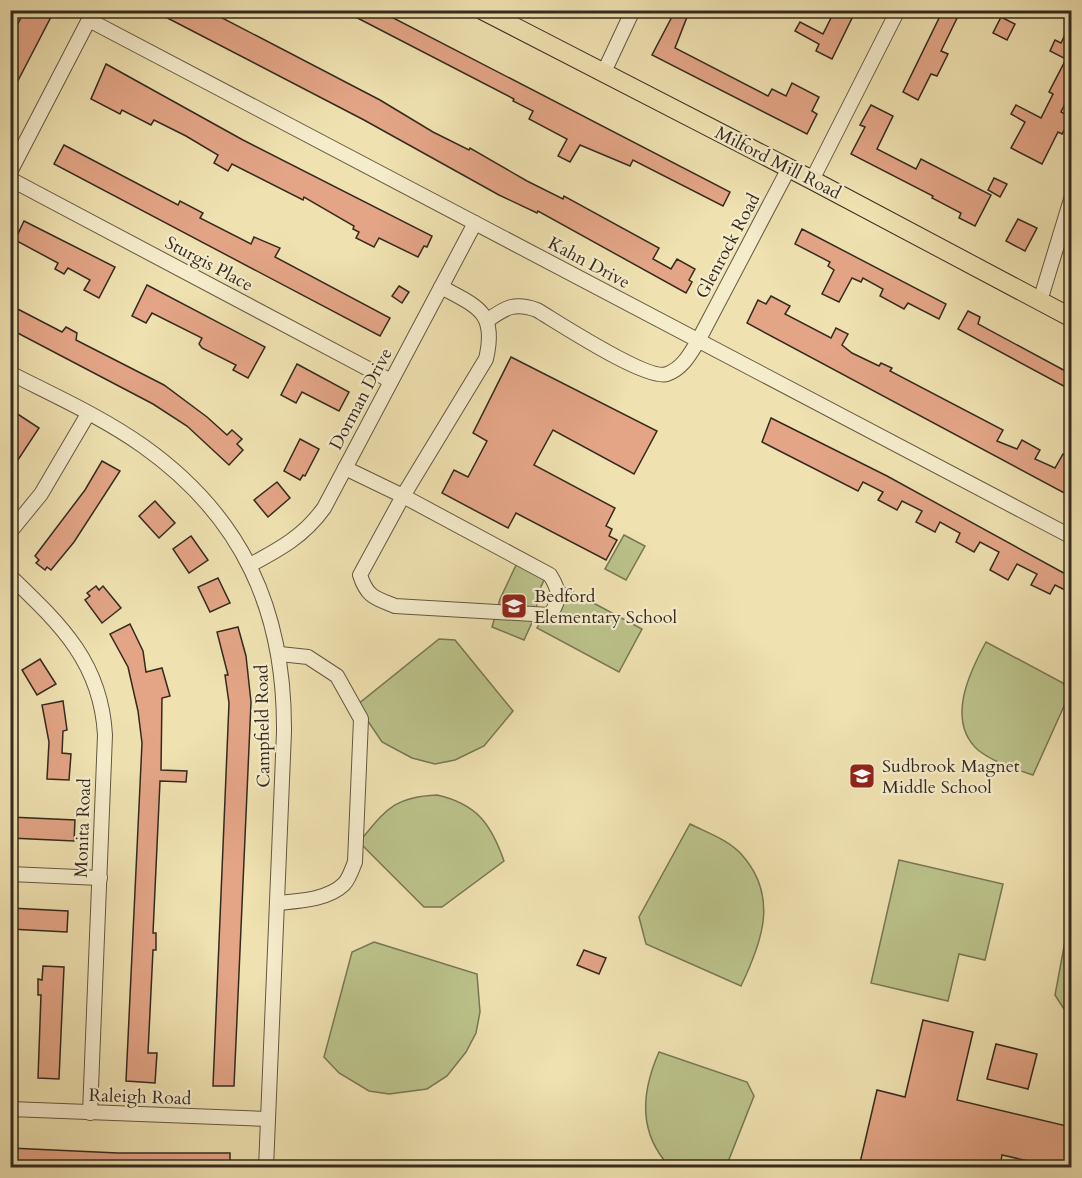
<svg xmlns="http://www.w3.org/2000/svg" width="1082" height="1178" font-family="Cardo,serif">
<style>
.green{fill:#bbc28a;stroke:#787654;stroke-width:1.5}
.building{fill:#e3a586;stroke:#352a1e;stroke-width:1.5}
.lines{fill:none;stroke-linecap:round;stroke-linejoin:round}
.minor-casing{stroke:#645842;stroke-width:16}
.major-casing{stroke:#352a1e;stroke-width:20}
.minor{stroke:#f5eccc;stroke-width:14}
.major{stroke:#efe1b0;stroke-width:18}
.labels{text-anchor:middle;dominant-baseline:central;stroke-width:4.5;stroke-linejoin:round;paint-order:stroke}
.street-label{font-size:18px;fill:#352a1e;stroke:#f5eccc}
.poi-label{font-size:18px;fill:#352a1e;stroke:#f5eccc;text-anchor:start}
</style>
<rect width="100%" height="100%" fill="#efe1b0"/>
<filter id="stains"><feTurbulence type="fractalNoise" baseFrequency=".00333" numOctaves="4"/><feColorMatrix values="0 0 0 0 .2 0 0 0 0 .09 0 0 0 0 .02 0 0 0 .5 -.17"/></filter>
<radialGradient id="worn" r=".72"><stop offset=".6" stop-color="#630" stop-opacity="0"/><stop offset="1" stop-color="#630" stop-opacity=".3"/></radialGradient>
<g class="green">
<path d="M624,535L645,546L626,580L605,569Z"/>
<path d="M518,561L546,576L539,591L535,616L524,640L492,627L500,599Z"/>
<path d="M560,585L642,629L619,672L537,628Z"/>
<path d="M439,639L455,640L513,711L484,746L455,760L435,764L412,758L382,742L357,705Z"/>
<path d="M986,642L1063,683L1069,695L1033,775C1015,769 993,762 978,750C946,721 969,673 986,642Z"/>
<path d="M437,795C477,804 491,824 504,861L442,907H424L359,842C386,810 393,797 437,795Z"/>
<path d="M690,824C708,833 729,840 742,855C779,897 762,942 741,986L646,944L639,917Z"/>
<path d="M899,860L1003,884L985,960L959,954L948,1001L871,983Z"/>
<path d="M1071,909V1010L1064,1009L1055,995Z"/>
<path d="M374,942L477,974L480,1012L476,1033L466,1052L447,1076L427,1089L389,1094L369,1091L339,1073L324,1057L352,952Z"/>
<path d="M659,1052L747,1082L754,1096L726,1167H670C638,1133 641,1093 659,1052Z"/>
</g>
<g class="building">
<path d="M25,10H44L52,15L10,96V39Z"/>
<path d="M152,10H207L380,100L433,132L469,150L470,148L527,181L563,199L564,196L659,248L653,259L671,269L677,259L695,269L689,280L692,282L686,293L538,211L537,213L499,195L364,120Z"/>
<path d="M342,10H378L730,192L723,206L633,160L630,166L580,145L570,162L558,156L567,139L529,119L533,111L513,101L514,99Z"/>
<path d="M835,10H856L832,59L816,51L819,44L795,31L800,22L823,34Z"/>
<path d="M943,10H961L941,51L948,54L937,76L931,74L918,100L903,92Z"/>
<path d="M675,11L687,17L675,48L768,96L772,89L786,96L792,83L819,97L812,111L817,114L807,134L652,55Z"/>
<path d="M1001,17L1015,24L1007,40L993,33Z"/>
<path d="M1071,22V92L1061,112L1071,117L1062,134L1058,132L1042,164L1011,148L1025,122L1011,114L1016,105L1041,118L1053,94L1049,92L1066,59L1050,51L1055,40L1061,43Z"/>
<path d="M106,64L243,140L432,236L427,247L424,246L418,257L379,238L374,247L356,238L359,232L353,229L354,226L304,197L303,200L232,164L228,171L214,163L218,155L186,136L154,120L151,125L122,110L120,114L91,99Z"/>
<path d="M871,105L893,116L877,149L916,169L921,159L991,195L975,226L959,218L961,213L932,198L933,196L851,154L865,127L860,125Z"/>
<path d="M64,145L178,205L180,201L203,213L200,218L251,244L254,237L280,248L275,257L390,318L380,336L54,164Z"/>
<path d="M994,178L1007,184L1000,197L988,190Z"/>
<path d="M1018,219L1037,228L1025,251L1006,241Z"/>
<path d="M24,221L115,267L99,298L84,290L90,280L68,268L64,274L55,269L58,263L15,240Z"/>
<path d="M802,229L946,304L939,319L908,303L904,309L880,296L883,289L863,278L861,282L852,278L839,302L822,294L834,270L828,266L830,262L795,244Z"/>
<path d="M147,285L265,347L248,378L233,370L236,365L202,348L199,344L202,338L152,313L146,323L132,316Z"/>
<path d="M399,286L409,292L402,303L392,296Z"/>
<path d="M771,296L790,306L785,314L831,338L836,328L848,334L842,345L852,353L879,366L881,363L892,368L890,371L1003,430L997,441L1017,449L1022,440L1040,450L1035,459L1055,468L1063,454L1071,458V488L1068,495L747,323L758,300L766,304Z"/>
<path d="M10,305L62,332L66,327L77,333L76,340L164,385L207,417L227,435L232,430L242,439L237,444L243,450L229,465L187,426L153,404L10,329Z"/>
<path d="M968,311L980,317L978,324L1071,374V390L958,329Z"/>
<path d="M511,357L657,431L634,474L553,430L534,465L615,508L606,526L612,529L609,536L617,540L606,560L516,513L508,528L442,493L454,470L468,477L487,441L473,433Z"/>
<path d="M297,364L349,392L339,411L302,392L296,403L281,395Z"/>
<path d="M16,413L39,428L10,472V422Z"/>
<path d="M771,418L887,476L1071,577V593L1055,585L1050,594L1031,585L1037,574L1017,564L1008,580L990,570L999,552L980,542L974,552L956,542L960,533L940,522L935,532L916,522L922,511L902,501L897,510L878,500L883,492L863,482L858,491L764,443L762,442Z"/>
<path d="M300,439L319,449L305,476L303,475L300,480L284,471Z"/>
<path d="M102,461L120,471L74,542L51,570L47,567L45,570L36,563L39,560L35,556L85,490Z"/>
<path d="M277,482L290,498L268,517L254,500Z"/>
<path d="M155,501L175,523L159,538L139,516Z"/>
<path d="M191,536L208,560L189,573L173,549Z"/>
<path d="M218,578L230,603L210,612L198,587Z"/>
<path d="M96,586L99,590L103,586L121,608L102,623L85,600L90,596L87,593Z"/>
<path d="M130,624L143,651L146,672L162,668L170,696L162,698L161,770L187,771L186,782L160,781L153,933H156V950H153L148,1053H157L155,1083L126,1081L142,743L138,711L128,667L110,634Z"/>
<path d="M238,627L246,656L251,702L234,1086H213L229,703L225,675H228L217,632Z"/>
<path d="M40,659L56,684L37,695L22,670Z"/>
<path d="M63,701L67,730L63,731L62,753L71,754L69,780L47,779L49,742L42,705Z"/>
<path d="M10,817L75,820L74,841L10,838Z"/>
<path d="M10,908L68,911L67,932L10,929Z"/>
<path d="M584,950L606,958L599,974L577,965Z"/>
<path d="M43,966L64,967L59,1079L38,1078L41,995H38V979L42,980Z"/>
<path d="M923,1020L973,1032L957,1100L1071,1127V1167H1055L1002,1155L1000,1167H859L877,1090L905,1097Z"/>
<path d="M996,1044L1037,1054L1028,1089L987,1079Z"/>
<path d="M10,1148L118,1153H230V1167H10Z"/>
</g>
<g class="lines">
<defs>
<g id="minor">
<path d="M89,20L1072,537"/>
<path d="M603,74L633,10"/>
<path d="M10,172L94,10"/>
<path d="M10,179L391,381"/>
<path d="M812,180L898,10"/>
<path d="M1040,301L1072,196"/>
<path d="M488,320C506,307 515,302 537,310C559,323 647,381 667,374C683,368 690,354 698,341L789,168"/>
<path d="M10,373C55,396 102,417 143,446C243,517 285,611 284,732L266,1168"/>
<path d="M345,468L403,496L486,359C497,312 478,307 441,287"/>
<path d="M403,496L550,575C560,591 561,599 550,615L395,606C375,598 367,597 360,575Z"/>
<path d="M10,532L41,494L88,414"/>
<path d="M250,565C280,549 304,536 324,508L475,223"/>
<path d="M10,576C60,624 101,662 105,735L90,1113"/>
<path d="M10,874L100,878"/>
<path d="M277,903C298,901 328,900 344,884C349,879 352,869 355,862L361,719L337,676L308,657L280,654"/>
<path d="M10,1109L268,1119"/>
</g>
<path id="major" d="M482,10L812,180L1072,318"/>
</defs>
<use href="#minor" class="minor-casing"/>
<use href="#major" class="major-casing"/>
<use href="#minor" class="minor"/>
<use href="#major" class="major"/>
</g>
<defs>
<symbol id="school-square" viewBox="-11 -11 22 22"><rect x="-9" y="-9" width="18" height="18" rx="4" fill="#8f2418" stroke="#f5eccc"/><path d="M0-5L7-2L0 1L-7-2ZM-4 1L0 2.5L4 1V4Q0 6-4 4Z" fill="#fff"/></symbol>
</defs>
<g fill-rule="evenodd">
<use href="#school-square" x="499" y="591" width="30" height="30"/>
<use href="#school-square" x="847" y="761" width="30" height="30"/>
</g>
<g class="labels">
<g class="street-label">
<text transform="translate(778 163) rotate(27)">Milford Mill Road</text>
<text transform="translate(728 246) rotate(-62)">Glenrock Road</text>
<text transform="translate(589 263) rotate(28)">Kahn Drive</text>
<text transform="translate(209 264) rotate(28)">Sturgis Place</text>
<text transform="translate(361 399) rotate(-62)">Dorman Drive</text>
<text transform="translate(263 726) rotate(-91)">Campfield Road</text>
<text transform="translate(83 828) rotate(-88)">Monita Road</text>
<text transform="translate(140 1097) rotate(2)">Raleigh Road</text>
</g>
<g class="poi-label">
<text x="534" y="596">Bedford<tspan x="534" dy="21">Elementary School</tspan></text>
<text x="882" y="766">Sudbrook Magnet<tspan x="882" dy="21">Middle School</tspan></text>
</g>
</g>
<rect width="1082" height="1178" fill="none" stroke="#efe1b0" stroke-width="36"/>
<rect x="12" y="12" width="1058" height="1154" fill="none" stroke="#352a1e" stroke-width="3"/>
<rect x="18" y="18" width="1046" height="1142" fill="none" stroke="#352a1e" stroke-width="1.5"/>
<rect width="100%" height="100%" filter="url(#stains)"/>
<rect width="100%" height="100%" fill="url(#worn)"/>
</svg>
